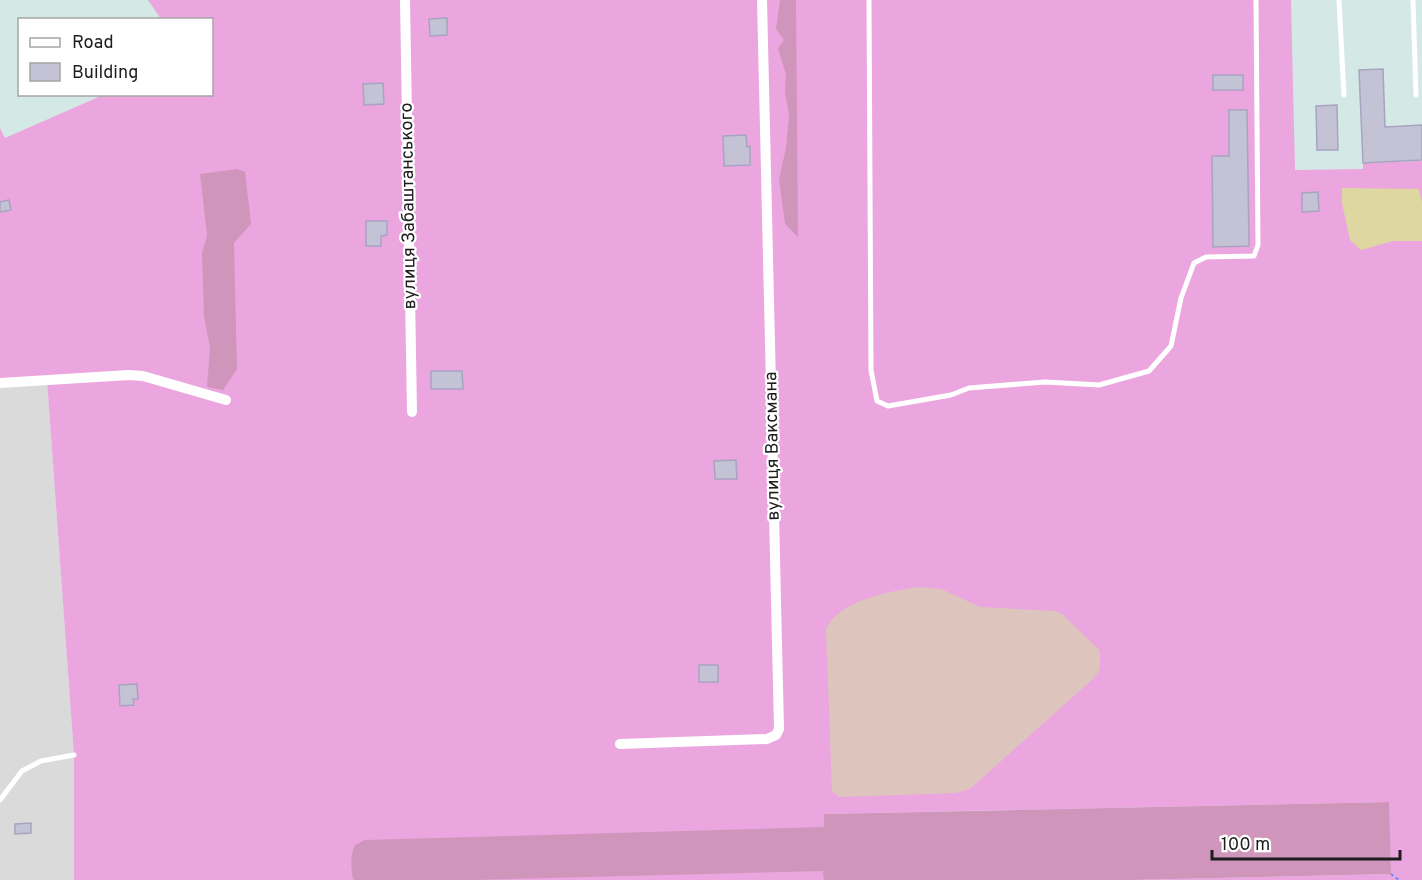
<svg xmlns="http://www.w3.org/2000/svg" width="1422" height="880" font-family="Overpass,sans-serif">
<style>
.residential{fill:#dadadb}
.industrial{fill:#d4e8e5}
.grass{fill:#eba6df}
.forest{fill:#cf95ba}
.wetland{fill:#ddc5be}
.water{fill:#ded7a1}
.building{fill:#c4c2d5;stroke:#a7a4c1;stroke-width:1.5}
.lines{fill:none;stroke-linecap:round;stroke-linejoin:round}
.path{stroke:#6487fe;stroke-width:2;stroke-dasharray:3 3;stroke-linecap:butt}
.service{stroke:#fff;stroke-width:5}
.minor{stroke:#fff;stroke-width:10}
.labels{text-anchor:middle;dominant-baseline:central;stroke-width:4.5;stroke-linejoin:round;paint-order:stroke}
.street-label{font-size:18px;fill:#1d1d1d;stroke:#fff}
</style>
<rect width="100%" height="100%" fill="#e6e2ef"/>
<path class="residential" d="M47,379L74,755V880H0V383Z"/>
<g class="industrial">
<path d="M0,0H148L161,19L20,20V94L103,95L5,138L0,128Z"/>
<path d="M1291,0H1422V125L1385,127L1383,70H1359L1363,169L1294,171Z"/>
</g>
<path class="grass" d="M148,0H1291L1295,170L1363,169V163L1422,161V880H1131L1390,874L1388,802L824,814V880H74V755L47,380L0,383V128L5,138L103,95L212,94V20L161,19Z"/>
<g class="forest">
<path d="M780,0H796L798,237L785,224L779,179L786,148L789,115L785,92L786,75L778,48L784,40L776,29Z"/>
<path d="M237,169L245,172L251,224L234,243L237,369L223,390L207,387L210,348L204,316L202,253L207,235L200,174Z"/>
<path d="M1389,802L1391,874L1131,880H824L823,871L472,880H356L353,879C351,867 350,856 355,845L365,840L824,827V814Z"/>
</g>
<path class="wetland" d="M919,587L941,589L980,607L1055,611L1062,614L1100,651V669L1094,678L971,788L956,793L839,797L832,791L826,629C839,600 890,591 919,587Z"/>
<path class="water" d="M1342,188L1419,189L1422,202V241H1393L1361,250L1350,240L1342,203Z"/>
<g class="building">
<path d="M447,18V35L430,36L429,19Z"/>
<path d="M1383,69L1385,127L1422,125V160L1363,163L1359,70Z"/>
<rect x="1213" y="75" width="30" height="15"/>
<path d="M383,83L384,104L364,105L363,84Z"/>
<path d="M1337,105L1338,150H1317L1316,106Z"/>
<path d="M1229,110H1247L1249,246L1213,247L1212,156H1229Z"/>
<path d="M746,135L747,147L750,146V165L724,166L723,136Z"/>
<path d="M1318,192L1319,211L1302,212V193Z"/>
<path d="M9,200L11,210L0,212V202Z"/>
<path d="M366,221H387V235L381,236V246H366Z"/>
<path d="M431,371H462L463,389H431Z"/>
<path d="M736,460L737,479H715L714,461Z"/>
<rect x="699" y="665" width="19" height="17"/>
<path d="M137,684L138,699H133L134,705L120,706L119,685Z"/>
<path d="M31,823V833L15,834V824Z"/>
</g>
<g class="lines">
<path class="path" d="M1391,874L1399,880"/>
<g class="service">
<path d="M869,0L871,370L877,401L888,406L951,395L969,388L1045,382L1099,385L1149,371L1171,346L1181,298L1194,263L1206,257L1254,256L1258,245L1256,0"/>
<path d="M1339,0L1344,95"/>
<path d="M1413,0L1416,95"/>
<path d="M0,800L22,771L41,761L74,755"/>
</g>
<g class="minor">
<path d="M405,0L412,412"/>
<path d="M0,383L129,375L143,376L226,400"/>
<path d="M620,744L767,739L776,735L779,729L762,0"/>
</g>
</g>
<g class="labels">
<g class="street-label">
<text transform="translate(409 206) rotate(-91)">вулиця Забаштанського</text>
<text transform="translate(773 446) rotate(-91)">вулиця Ваксмана</text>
</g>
</g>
<rect x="18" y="18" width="195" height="78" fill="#ffffff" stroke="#a5a5a5" stroke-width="1.5"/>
<rect x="30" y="38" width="30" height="9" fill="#ffffff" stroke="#a5a5a5" stroke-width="1.5"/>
<text x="72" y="48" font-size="18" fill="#1d1d1d">Road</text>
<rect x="30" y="63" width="30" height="18" fill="#c4c2d5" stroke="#a5a5a5" stroke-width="1.5"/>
<text x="72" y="78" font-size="18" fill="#1d1d1d">Building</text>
<path d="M1212 850v9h188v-9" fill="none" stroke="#1d1d1d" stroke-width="3"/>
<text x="1221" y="850" font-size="18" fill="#1d1d1d" stroke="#ffffff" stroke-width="4.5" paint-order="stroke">100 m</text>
</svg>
